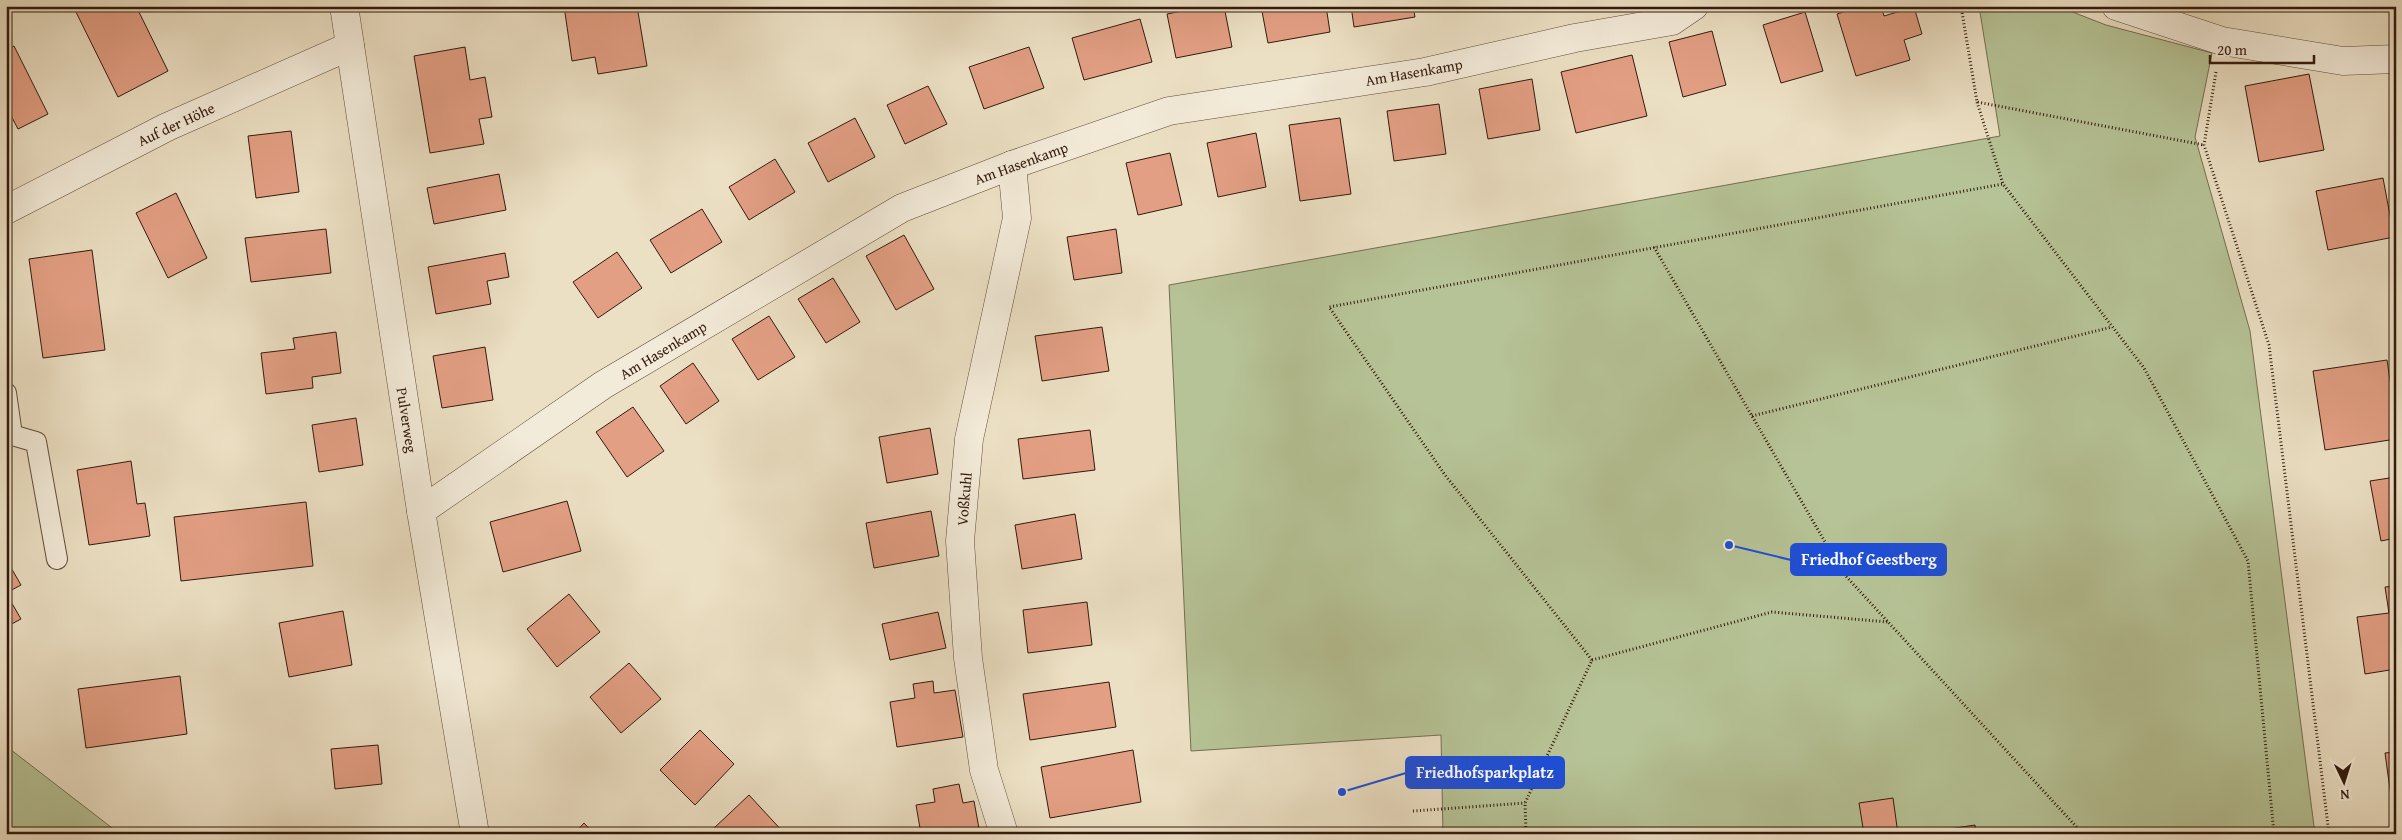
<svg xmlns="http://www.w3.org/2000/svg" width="2402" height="840" font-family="'Gentium Book Plus',serif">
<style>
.green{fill:#b6c396;stroke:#746e52}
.building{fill:#e39f84;stroke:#321a0d}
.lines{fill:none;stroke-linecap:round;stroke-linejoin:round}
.lane-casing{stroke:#604c3b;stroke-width:22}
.street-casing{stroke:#604c3b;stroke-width:29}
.path{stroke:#321a0d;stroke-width:3;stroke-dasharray:1 2.5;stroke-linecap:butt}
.lane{stroke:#f3ebd9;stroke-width:20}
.street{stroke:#f3ebd9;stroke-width:28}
.labels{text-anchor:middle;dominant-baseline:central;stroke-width:4;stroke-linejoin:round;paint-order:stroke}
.street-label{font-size:15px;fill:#321a0d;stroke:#f3ebd9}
.leader{fill:none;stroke:#1d4ed8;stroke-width:2}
.callout-dot{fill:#1d4ed8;stroke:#f3ebd9;stroke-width:2}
.callout{fill:#1d4ed8;stroke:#1d4ed8;stroke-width:2}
.callout-label{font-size:16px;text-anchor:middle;font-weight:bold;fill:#fff}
</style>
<rect width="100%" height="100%" fill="#ece0c4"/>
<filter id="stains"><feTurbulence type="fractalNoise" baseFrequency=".004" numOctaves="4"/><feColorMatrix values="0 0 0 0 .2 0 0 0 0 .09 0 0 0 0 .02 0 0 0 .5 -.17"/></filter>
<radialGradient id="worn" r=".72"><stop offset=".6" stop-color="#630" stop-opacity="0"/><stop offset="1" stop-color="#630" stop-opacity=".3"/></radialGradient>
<g class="green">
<path d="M1979,6H2057L2106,25L2212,53L2195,137L2250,331L2315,834H1443L1441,735L1191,751L1169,285L2000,136Z"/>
<path d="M6,746L116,831L113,834H6Z"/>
</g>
<g class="building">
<path d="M73,6H136L168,71L118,97Z"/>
<path d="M564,6H637L647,66L598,74L595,57L572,61Z"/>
<path d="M1207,6H1224L1232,47L1176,58L1167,14Z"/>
<path d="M1261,6H1326L1330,32L1268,43Z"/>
<path d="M1351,6H1413L1415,17L1354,27Z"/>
<path d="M1862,6H1881L1884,16L1914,7L1922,34L1904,40L1910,60L1856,76L1837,14Z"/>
<path d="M2299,6H2347L2299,10Z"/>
<path d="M1805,12L1823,71L1781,83L1763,25Z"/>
<path d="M1140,19L1152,62L1084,80L1072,38Z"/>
<path d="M1712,31L1726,85L1683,97L1669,42Z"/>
<path d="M14,46L48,114L18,129L6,106V50Z"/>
<path d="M465,47L470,80L485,77L492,117L479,119L484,144L430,153L414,56Z"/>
<path d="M1029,47L1044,88L984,109L969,67Z"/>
<path d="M1632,55L1647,116L1576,133L1561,72Z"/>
<path d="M2309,74L2324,150L2259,162L2245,86Z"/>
<path d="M1532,79L1540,130L1488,139L1479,89Z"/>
<path d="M928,86L947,124L905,144L887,105Z"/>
<path d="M1439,104L1446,154L1394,161L1387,111Z"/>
<path d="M855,118L875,157L828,182L808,143Z"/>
<path d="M1340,118L1351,194L1300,201L1289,125Z"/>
<path d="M291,131L299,192L256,198L248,136Z"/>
<path d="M1256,133L1266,187L1218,197L1207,143Z"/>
<path d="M1170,153L1182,205L1138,215L1126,163Z"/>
<path d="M775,159L795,192L749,220L729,187Z"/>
<path d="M499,174L506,210L434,224L427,188Z"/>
<path d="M2383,178L2394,237L2328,250L2316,191Z"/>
<path d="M176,193L207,258L168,278L136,213Z"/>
<path d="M702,209L722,242L671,273L650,240Z"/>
<path d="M326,229L331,273L251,282L245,238Z"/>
<path d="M1116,229L1122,273L1074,280L1067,237Z"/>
<path d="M904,235L934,289L896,310L866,256Z"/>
<path d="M92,250L105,350L43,358L29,259Z"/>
<path d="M617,252L642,288L598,318L573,282Z"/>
<path d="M505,253L509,277L487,281L491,304L436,314L428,267Z"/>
<path d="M833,278L860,322L826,343L798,299Z"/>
<path d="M769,316L795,357L758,380L732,339Z"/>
<path d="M1102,327L1109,371L1042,381L1035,336Z"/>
<path d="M336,332L341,373L312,377L313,388L266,394L261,353L295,349L293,338Z"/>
<path d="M485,347L493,400L442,408L433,356Z"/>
<path d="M2387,360L2396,420V439L2325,450L2313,371Z"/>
<path d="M693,363L719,401L686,424L660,386Z"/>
<path d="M633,407L664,451L627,477L596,432Z"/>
<path d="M356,418L363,465L319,472L312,425Z"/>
<path d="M930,428L938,474L887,483L879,437Z"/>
<path d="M1090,430L1095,470L1023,479L1018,439Z"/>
<path d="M131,461L137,504L145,503L150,536L89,545L77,470Z"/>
<path d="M2396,477V538L2381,541L2370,481Z"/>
<path d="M567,501L581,551L503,572L490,522Z"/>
<path d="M306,502L313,566L181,581L174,517Z"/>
<path d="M931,511L939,556L874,568L866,523Z"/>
<path d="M1075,514L1082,559L1022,569L1015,525Z"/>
<path d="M6,559L21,585L6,593L21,619L6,627Z"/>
<path d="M2396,586V669L2365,674L2357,617L2389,613L2385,587Z"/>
<path d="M569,594L600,632L557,667L527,629Z"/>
<path d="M1087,602L1092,645L1028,653L1023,610Z"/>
<path d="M343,611L352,665L289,677L279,623Z"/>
<path d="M938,612L946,648L890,660L882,624Z"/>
<path d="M629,663L661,699L621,733L590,697Z"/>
<path d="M180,676L187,734L86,748L78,689Z"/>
<path d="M933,681L934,693L955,690L963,737L897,747L890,702L915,698L913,684Z"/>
<path d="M1109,682L1116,727L1030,740L1023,694Z"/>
<path d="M700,730L734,764L695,805L660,770Z"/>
<path d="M378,745L382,784L335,789L331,749Z"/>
<path d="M1133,750L1141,802L1050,818L1041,767Z"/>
<path d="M2396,752V804H2392L2385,753Z"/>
<path d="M959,784L963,803L974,801L980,834H921L916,805L935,802L933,789Z"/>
<path d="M749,795L785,834H716L712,830Z"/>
<path d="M1893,798L1898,834H1864L1859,803Z"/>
<path d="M584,823L594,834H574Z"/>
<path d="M1975,825L1976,834H1917Z"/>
</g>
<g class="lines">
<defs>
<path id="lane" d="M6,393L12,435L36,442L57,559"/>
<g id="street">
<path d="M344,6L421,511L475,834"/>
<path d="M2116,6L2222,41L2343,61L2396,59"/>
<path d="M6,210L167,127L350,46"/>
<path d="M421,511L603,385L902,208L1012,165L1169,111L1425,72L1575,38L1672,21L1694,6"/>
<path d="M1004,834L984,770L968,658L960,541L969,439L1017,218L1012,165"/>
</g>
</defs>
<use href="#lane" class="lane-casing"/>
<use href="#street" class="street-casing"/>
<g class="path">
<path d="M1961,6L1977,102L2204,145"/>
<path d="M1724,8L1732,6"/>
<path d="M2216,72L2204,145L2269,345L2329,834"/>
<path d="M1977,102L2003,184L2144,368L2248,561L2274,834"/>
<path d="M1654,247L1843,573L2083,834"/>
<path d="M1752,416L2112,327"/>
<path d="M1592,660L1772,612L1888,622"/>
<path d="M1413,811L1525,803"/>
<path d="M1526,834L1525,803L1592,660L1445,475L1329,307L2003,184"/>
</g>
<use href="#lane" class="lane"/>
<use href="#street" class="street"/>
</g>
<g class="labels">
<g class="street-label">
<text transform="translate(1414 72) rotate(-10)">Am Hasenkamp</text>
<text transform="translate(176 124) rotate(-25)">Auf der Höhe</text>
<text transform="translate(1021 163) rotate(-20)">Am Hasenkamp</text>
<text transform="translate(663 350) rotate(-31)">Am Hasenkamp</text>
<text transform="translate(407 420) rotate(81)">Pulverweg</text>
<text transform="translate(964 499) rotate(-85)">Voßkuhl</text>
</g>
</g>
<path class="leader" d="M1729 545L1791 560M1342 792L1406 773"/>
<g class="callout-dot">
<circle cx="1729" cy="545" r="5"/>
<circle cx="1342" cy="792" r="5"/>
</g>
<g class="callout">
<rect x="1791" y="544" width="155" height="31" rx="5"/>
<rect x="1406" y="757" width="158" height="31" rx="5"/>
</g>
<g class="callout-label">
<text x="1869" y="565">Friedhof Geestberg</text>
<text x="1485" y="778">Friedhofsparkplatz</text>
</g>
<rect width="2402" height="840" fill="none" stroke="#ece0c4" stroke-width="25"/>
<rect x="8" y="8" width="2387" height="825" fill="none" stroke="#321a0d" stroke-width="2.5"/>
<rect x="12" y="12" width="2377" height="815" fill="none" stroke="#321a0d"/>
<g transform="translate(2344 782) rotate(176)" stroke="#f3ebd9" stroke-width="4" paint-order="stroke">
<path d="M0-4L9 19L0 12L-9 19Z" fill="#321a0d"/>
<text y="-8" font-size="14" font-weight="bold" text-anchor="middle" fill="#321a0d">N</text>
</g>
<path d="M2210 55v8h104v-8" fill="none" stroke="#321a0d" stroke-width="2.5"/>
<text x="2217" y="55" font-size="15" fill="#321a0d" stroke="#f3ebd9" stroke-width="4" paint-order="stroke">20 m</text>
<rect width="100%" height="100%" filter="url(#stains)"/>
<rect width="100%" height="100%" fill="url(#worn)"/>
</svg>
